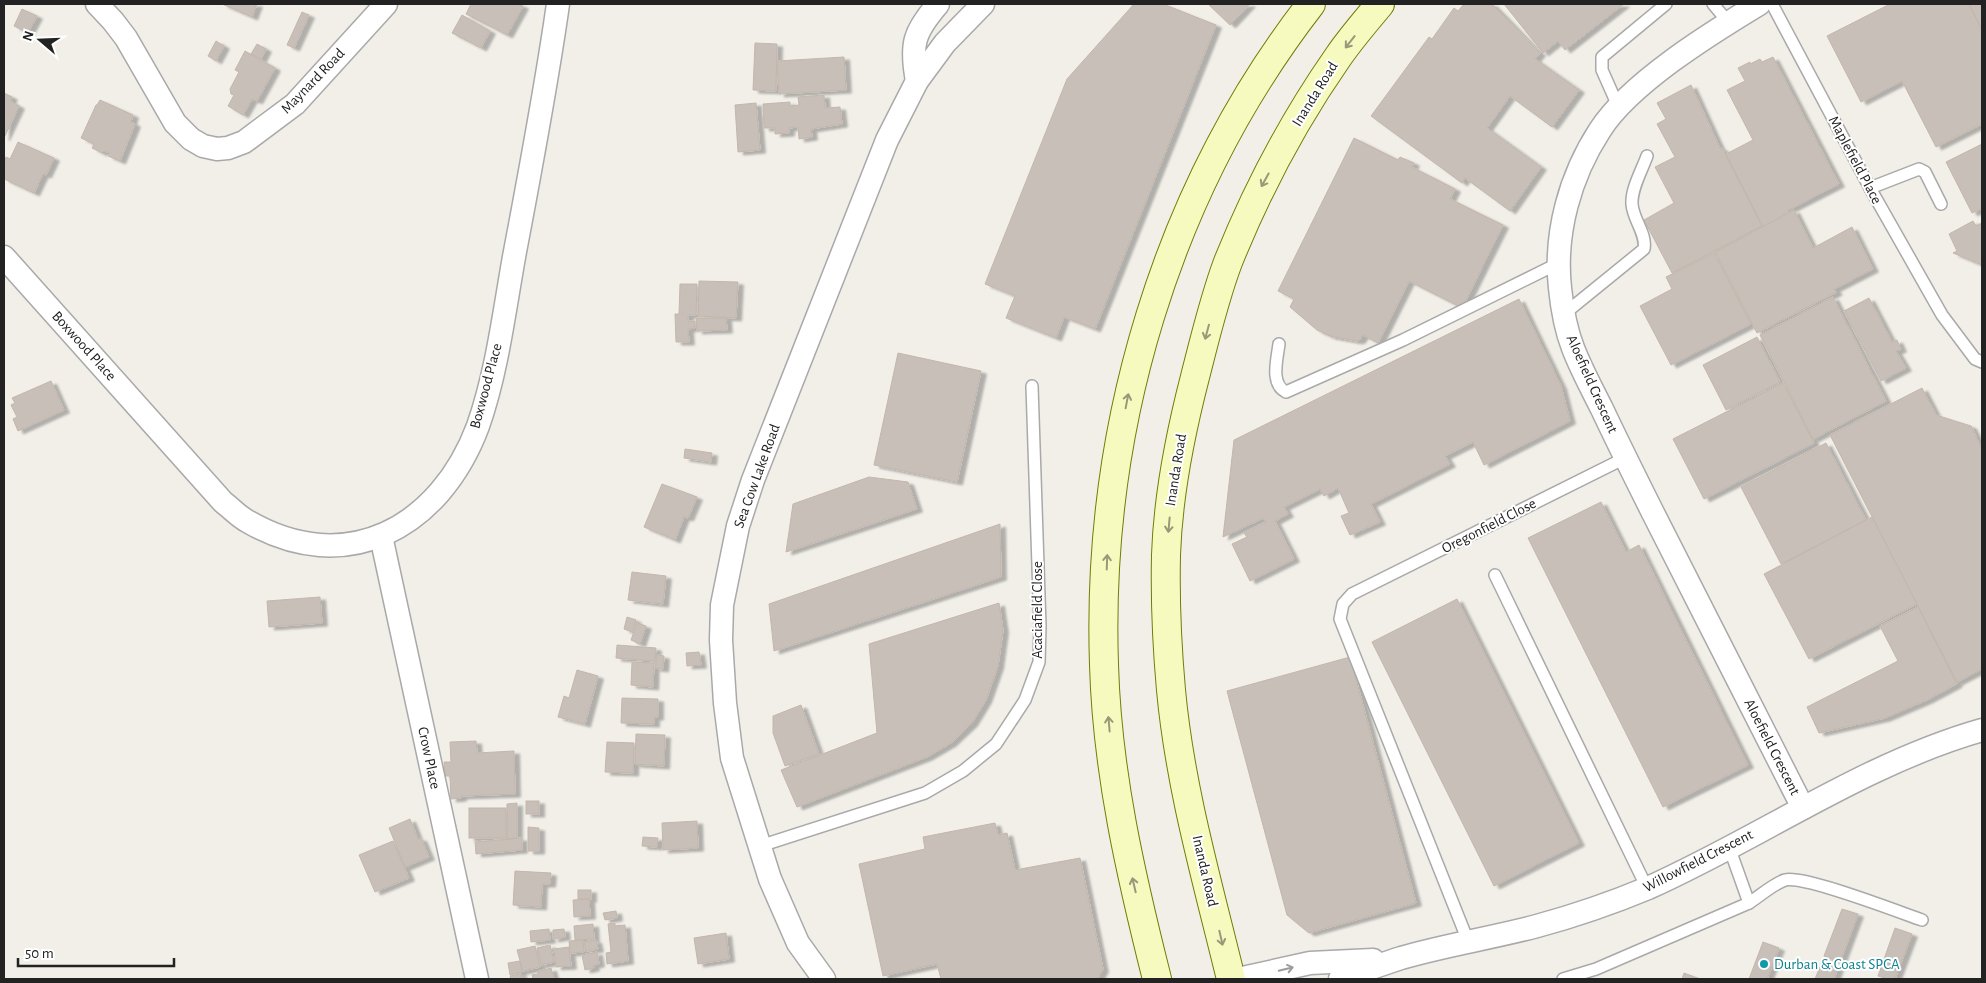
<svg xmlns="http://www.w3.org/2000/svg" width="1986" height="983" font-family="'Alegreya Sans',sans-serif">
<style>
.building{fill:#c7bfb8;stroke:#c4b6ab;filter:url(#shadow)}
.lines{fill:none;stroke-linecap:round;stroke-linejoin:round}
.lane-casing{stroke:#a9a9a9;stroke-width:14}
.street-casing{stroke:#a9a9a9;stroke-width:25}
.secondary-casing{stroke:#707d05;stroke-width:30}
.lane{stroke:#fff;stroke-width:11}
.street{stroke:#fff;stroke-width:22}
.secondary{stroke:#f7fabf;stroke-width:28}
.oneway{stroke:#979978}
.oneway2{stroke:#9c9c9c}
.culture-dot{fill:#0f9aa8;stroke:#fff;stroke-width:2}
.labels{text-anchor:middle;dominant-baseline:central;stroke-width:4;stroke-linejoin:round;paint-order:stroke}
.street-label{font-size:15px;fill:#222;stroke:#fff}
.culture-label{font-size:15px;fill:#0d838f;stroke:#fff;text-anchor:start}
</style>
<defs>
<filter id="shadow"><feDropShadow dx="5.5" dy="3" stdDeviation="1" flood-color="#0004"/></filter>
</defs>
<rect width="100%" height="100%" fill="#f2efe9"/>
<g class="building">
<path d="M222,4H257L252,17Z"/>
<path d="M471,4H519L523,6L507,35L466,14Z"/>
<path d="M1134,4H1163L1216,25L1095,329L1064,317L1056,338L1006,318L1015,296L985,284L1067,79Z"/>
<path d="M1208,4H1250L1230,25Z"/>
<path d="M1464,4H1492L1540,53L1535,59L1579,90L1552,127L1510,96L1487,128L1541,167L1510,211L1465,178L1462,183L1371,116L1429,37L1432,39L1454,8L1458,11Z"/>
<path d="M1504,4H1624L1565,50L1558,41L1543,53Z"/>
<path d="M1890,4H1969L1982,30V124L1936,147L1902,81L1861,102L1827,36Z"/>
<path d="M1969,4H1982V30Z"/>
<path d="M22,9L37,16L28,33L14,26Z"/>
<path d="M302,12L309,15L294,48L287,45Z"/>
<path d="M462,15L490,31L481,48L452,33Z"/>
<path d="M216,41L224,46L216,61L208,56Z"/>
<path d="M755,43L777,44L776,91L753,90Z"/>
<path d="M257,44L266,49L261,59L251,54Z"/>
<path d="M245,51L275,68L257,101L252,99L243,115L228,106L234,95L231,94L230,89L239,72L235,70Z"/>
<path d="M844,57L846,90L779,94L777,61Z"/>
<path d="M1773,57L1839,184L1788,210L1790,213L1763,227L1726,154L1753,140L1727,90L1745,81L1738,68L1750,62V64L1760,59L1762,62Z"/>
<path d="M1691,85L1720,148H1722L1762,226L1672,273L1644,220L1674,203L1655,167L1675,157L1657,124L1666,119L1657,103Z"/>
<path d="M4,93L12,97L10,101L19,106L4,138Z"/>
<path d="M824,95L825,108L840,107L842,124L811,129L812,137L799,139L798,127L789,128V133L775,134V128H764L763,104L790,102V106L799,105L798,97Z"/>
<path d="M100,100L133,115L131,122L135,124L120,161L108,156L110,153L104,151L102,153L92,148L94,144L81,138L96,105H97Z"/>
<path d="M756,103L760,150L738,152L735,105Z"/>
<path d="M1354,138L1398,160L1400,157L1414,163L1412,167L1455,189L1450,199L1503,225L1462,308L1409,281L1378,343L1363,335L1360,340L1357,341L1330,336L1317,330L1290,307L1294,299L1278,291Z"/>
<path d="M18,142L54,158L46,175L43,174L34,193L4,179V162L6,157L10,159Z"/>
<path d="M1982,144V208L1972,213L1946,162Z"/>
<path d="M1794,210L1813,248L1852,227L1873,269L1834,289L1837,292L1757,333L1715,252Z"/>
<path d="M1973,221L1976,226L1982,223V265L1953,253L1957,251L1949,234Z"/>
<path d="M1714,253L1751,324L1671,365L1640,306L1672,289L1666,277Z"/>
<path d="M699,281L738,282L736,318L698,316Z"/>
<path d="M680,284H697L696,315H688V321H695V328L688,329L689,342H676L675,314H679Z"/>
<path d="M1833,297L1886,401L1813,439L1760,335Z"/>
<path d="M1869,298L1892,342L1897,340L1901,349L1896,351L1906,368L1881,381L1844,311Z"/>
<path d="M1519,299L1561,386L1570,421L1484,465L1473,442L1445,456L1450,464L1371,504L1380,522L1350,535L1341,516L1349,513L1338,488L1324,496L1320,489L1284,507L1288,514L1275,521L1294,559L1250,581L1232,544L1247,537L1244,533L1266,522L1263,518L1223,537L1234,440Z"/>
<path d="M696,318H726L727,330L697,331Z"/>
<path d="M1757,337L1780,382L1726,410L1703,365Z"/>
<path d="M898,353L981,371L957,482L874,465Z"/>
<path d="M51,381L64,410L18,431L13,419L17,417L11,405L15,403L12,398Z"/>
<path d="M1783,383L1814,443L1704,499L1673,439Z"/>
<path d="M1922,388L1936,415L1971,426L1982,449V669L1957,682L1830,435Z"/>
<path d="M1826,443L1866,520L1781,564L1741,487Z"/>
<path d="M685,449L712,453L711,462L684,458Z"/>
<path d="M869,477L908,482L917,509L786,552L793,504Z"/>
<path d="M662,484L697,497L688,518L684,517L675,540L644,527Z"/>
<path d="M1601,502L1626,552L1639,545L1748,765L1663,807L1528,538Z"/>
<path d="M1872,517L1917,604L1809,659L1764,574Z"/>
<path d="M1000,524L1001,577L774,651L769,604Z"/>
<path d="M632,572L666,576L663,604L628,600Z"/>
<path d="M320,597L322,623L269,627L267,601Z"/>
<path d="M1457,599L1579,843L1494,886L1372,642Z"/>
<path d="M999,603L1003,630L998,666L986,700L972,723L951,743L927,757L797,807L781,770L877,733L869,644Z"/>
<path d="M1918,607L1957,684L1927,700L1885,718L1819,733L1807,707L1898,661L1880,626Z"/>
<path d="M627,617L636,620L632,632L624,629Z"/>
<path d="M637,623L646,626L640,644L631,640Z"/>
<path d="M617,645L656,648L655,661L616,658Z"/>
<path d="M699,652L701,665L687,666L686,653Z"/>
<path d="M657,655L664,656L663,669L655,668Z"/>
<path d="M1350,657L1416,903L1309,933L1287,915L1227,691Z"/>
<path d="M632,662L654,663L653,687L631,685Z"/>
<path d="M577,670L598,676L585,724L558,717L564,696L569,698Z"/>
<path d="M622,698L658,699V717H654V724L621,723Z"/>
<path d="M801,705L819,754L785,766L773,733V716Z"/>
<path d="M636,734L665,735L664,766L635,764Z"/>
<path d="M476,741L477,753L514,751L515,794L461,796V798L451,799L450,776H445L444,762H451L450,742Z"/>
<path d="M607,742L634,743L633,773L605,772Z"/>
<rect x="526" y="801" width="13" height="13"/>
<path d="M517,803V838L507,839V804Z"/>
<rect x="469" y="808" width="37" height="30"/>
<path d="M410,819L418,839L421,838L429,857L405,867L389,828Z"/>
<path d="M697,821L698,848L663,850L662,823Z"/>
<path d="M995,823L998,835L1007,833L1015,870L1080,858L1103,969L1098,978L1096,979H941L937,964L883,976L859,864L925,849L923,837Z"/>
<path d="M528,827L539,828V851H528Z"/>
<path d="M643,837L658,838L657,847L642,846Z"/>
<path d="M522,838V850L476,854L475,842Z"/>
<path d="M393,841L409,878L375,892L359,855Z"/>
<path d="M515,871L551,873L550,884H542L541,907L513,905Z"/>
<rect x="578" y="890" width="13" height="9"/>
<path d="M589,899L590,916L574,917L573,900Z"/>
<path d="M1842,909L1858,914L1840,962L1824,956Z"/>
<path d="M616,911L617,918L605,920L603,913Z"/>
<path d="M615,923V926L625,925L628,961L607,964L606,953L611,952L608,924Z"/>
<path d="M593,924L594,939L575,940L574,926Z"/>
<path d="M1895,928L1912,934L1895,979H1888L1878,976Z"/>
<path d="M549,929L550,940L531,942L530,931Z"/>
<path d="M564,929L565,937L553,939V930Z"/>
<path d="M726,933L729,959L698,964L694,938Z"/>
<path d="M583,940L584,952L570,953L569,941Z"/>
<path d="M596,940L598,949L586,951L584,942Z"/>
<path d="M1763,942L1779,948L1767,979H1749Z"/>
<path d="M550,945L554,962L541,965L537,948Z"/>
<path d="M535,946L540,967L523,971L517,950Z"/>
<path d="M569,947L571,966L556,967L554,949Z"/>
<path d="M597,952L599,964L593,965L594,968L585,970L582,955Z"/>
<path d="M520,961L522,972L510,975L508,963Z"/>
<path d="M1822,962L1838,968L1834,979H1815Z"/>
<path d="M551,968L554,979H533L532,975L538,974L537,972Z"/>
<path d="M1684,973L1700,979H1682Z"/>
<path d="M521,974L522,979H511L510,976Z"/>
</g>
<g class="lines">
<defs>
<g id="lane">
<path d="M1713,4L1729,23"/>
<path d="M1772,4L1870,188L1942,315L1975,359L1982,362"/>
<path d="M1618,106L1602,70V57L1666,4"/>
<path d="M1870,188L1919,169L1925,172L1941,204"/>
<path d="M1564,314L1644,249C1647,234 1633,220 1632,204C1631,189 1642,170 1647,156"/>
<path d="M1279,344C1277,360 1270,384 1286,392L1403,340L1559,263"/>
<path d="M1495,575L1647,888"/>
<path d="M760,846L925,793L963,771L996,744L1025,700L1039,662L1040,626L1032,386"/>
<path d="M1749,903C1760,896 1773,884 1785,880C1804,875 1899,912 1922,920"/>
<path d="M1468,941L1340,619L1343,604L1352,594L1625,458"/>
<path d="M1563,979L1596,969L1749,903L1729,847"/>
</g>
<g id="street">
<path d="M97,4L113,21L126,38L175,123L191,139L203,146L217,149L228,148L244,142L295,104L386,4"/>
<path d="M1759,4C1711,33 1630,83 1600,130C1570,176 1554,233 1560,288C1562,308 1566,330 1573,348C1581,369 1592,389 1602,409C1618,443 1635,477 1652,511C1702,610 1753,709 1803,808"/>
<path d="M917,81C910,44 914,32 938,4"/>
<path d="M4,257L223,502C231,508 238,516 247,521C346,579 440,528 478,426C497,372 504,313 514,257C530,172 546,89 558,4"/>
<path d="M381,536L477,979"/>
<path d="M824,979L798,943L770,879L732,758L725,703L721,640L722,605L738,526L753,480L887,140L917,81L945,43L983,4"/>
<path d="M1238,979L1310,963L1373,960"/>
<path d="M1340,979C1360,972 1380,965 1401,958C1445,945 1492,938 1537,926C1574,916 1612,903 1648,888C1760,838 1863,764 1982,730"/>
</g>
<g id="secondary">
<path d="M1157,979C1131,876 1107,772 1104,665C1096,429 1166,191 1311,4"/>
<path d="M1231,979C1208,884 1180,788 1171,690C1167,646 1165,600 1166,555C1168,495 1180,435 1195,377C1205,338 1214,299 1228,262C1257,190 1294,120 1338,57C1351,38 1366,21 1380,4"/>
</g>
</defs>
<use href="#lane" class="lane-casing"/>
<use href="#street" class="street-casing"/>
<use href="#secondary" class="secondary-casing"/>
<use href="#lane" class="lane"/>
<use href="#street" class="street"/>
<use href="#secondary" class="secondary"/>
</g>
<defs><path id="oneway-shaft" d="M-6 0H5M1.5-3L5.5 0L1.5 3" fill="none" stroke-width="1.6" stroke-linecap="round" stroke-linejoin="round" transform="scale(1.25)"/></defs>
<g class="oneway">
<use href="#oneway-shaft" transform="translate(1350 42) rotate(128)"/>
<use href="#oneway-shaft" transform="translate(1265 180) rotate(119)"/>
<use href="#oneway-shaft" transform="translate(1207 332) rotate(105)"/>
<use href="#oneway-shaft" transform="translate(1127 401) rotate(-79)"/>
<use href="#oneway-shaft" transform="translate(1169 525) rotate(95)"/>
<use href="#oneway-shaft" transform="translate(1107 562) rotate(-88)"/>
<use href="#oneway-shaft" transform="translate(1109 724) rotate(-95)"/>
<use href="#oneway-shaft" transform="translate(1134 885) rotate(-103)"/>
<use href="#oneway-shaft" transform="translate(1221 938) rotate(77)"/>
</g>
<use class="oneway2" href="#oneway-shaft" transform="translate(1286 969) rotate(-13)"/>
<circle class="culture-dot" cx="1764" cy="964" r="5"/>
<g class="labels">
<g class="street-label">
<text transform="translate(313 81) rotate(-46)">Maynard Road</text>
<text transform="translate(1315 94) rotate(-58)">Inanda Road</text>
<text transform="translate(1855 160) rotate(62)">Maplefield Place</text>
<text transform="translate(84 346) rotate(48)">Boxwood Place</text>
<text transform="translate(1592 384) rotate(66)">Aloefield Crescent</text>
<text transform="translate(486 386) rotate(-75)">Boxwood Place</text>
<text transform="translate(1176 470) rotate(-81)">Inanda Road</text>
<text transform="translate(757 476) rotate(-70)">Sea Cow Lake Road</text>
<text transform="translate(1489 526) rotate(-27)">Oregonfield Close</text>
<text transform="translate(1037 610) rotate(-90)">Acaciafield Close</text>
<text transform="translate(1772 747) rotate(63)">Aloefield Crescent</text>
<text transform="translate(429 758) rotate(78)">Crow Place</text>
<text transform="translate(1698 861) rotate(-27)">Willowfield Crescent</text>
<text transform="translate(1205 871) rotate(77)">Inanda Road</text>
</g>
<g class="culture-label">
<text x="1774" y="964">Durban &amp; Coast SPCA</text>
</g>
</g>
<rect width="1986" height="983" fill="none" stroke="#222222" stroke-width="10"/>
<g transform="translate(40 40) rotate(289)" stroke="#ffffff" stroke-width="4" paint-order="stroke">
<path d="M0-4L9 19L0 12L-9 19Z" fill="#222222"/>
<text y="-8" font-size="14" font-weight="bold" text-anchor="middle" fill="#222222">N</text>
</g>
<path d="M18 958v8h156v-8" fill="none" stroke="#222222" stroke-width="2.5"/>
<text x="25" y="958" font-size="15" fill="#222222" stroke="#ffffff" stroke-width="4" paint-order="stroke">50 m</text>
</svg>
